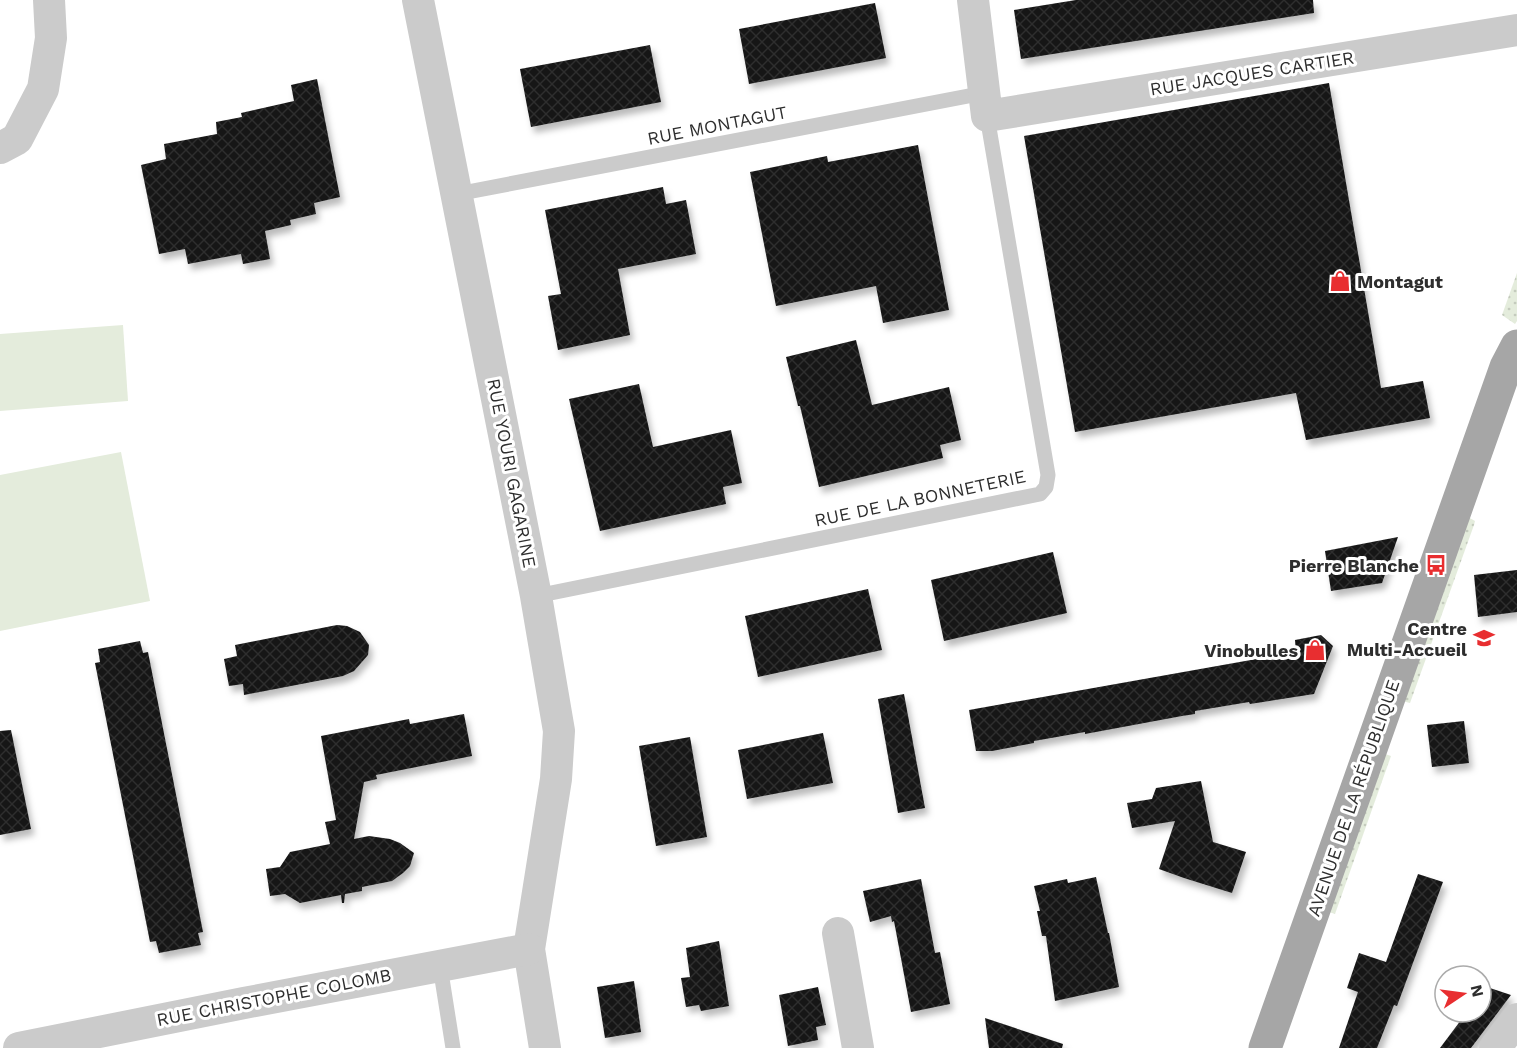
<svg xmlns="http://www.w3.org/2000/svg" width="1517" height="1048" font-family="'Work Sans',sans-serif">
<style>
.green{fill:url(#green-dots)}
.pitch{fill:#e4ecdc}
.building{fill:url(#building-cross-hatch);filter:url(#shadow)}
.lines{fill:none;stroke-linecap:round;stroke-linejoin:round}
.lane{stroke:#cbcbcb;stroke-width:15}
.street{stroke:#cbcbcb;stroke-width:32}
.primary{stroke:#a6a6a6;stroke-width:33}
.labels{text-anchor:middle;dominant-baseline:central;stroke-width:6;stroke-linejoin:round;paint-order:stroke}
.street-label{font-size:18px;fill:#2e2e2e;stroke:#fff}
.poi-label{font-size:18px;font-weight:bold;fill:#2e2e2e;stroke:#fff;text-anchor:end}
</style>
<defs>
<pattern id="green-dots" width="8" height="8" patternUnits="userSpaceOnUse" patternTransform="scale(1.5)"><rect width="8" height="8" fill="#e4ecdc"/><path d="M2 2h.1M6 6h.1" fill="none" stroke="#c4cbbd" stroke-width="1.8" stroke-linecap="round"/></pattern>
<pattern id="building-cross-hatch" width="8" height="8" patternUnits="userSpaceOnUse" patternTransform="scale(1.5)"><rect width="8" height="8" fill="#151515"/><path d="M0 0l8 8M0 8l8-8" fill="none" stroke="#2f2f2f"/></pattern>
<filter id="shadow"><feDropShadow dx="3.5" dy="6" stdDeviation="3" flood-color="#0004"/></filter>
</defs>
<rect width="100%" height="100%" fill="#fff"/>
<g class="green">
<path d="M1517,273V321L1515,324L1502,315Z"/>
<path d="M1468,517L1475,521L1474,525L1410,703L1402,701Z"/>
<path d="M1385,754L1391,756L1335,914L1329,912Z"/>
</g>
<g class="pitch">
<path d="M123,325L128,401L0,411V334Z"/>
<path d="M121,452L150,601L0,631V475Z"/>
</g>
<g class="building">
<path d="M1076,0H1313L1314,13L1021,59L1014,10Z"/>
<path d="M875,3L886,58L749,84L739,29Z"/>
<path d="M650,45L661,102L531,127L520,69Z"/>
<path d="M317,79L340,197L314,203L316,214L290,220L291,225L265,231L270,259L243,264L241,254L188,264L185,249L159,254L141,165L166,159L164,144L217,134L216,122L242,117L241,113L294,101L291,85Z"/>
<path d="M1329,83L1381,388L1423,381L1430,418L1306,440L1296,393L1075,432L1024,136Z"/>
<path d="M918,145L949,310L883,323L876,286L776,306L750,172L827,156L828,162Z"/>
<path d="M663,187L666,204L686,200L696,254L618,269L630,335L558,350L548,296L561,294L545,210Z"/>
<path d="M856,340L872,405L949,387L961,440L940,445L943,458L819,487L800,406H798L786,357Z"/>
<path d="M639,384L653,447L731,430L742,483L723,487L726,504L600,531L569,399Z"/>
<path d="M1398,537L1382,583L1331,591L1325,551Z"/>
<path d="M1053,552L1067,613L944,641L931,580Z"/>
<path d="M1517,570V612L1478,617L1474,575Z"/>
<path d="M868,589L882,650L758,677L745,616Z"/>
<path d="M337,625L347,626L360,632L369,645L368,655L354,671L343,676L244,695L243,684L229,686L224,659L237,656L235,645Z"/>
<path d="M1321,635L1333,646L1314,694L1250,704L1249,702L1195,711V714L1182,716L1085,734V732L1034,741V743L992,751H976L969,710L1296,652L1295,640Z"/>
<path d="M140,641L143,653L148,652L203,932L198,933L201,945L159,953L156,941L150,942L95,663L100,662L98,649Z"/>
<path d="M904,694L925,808L898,813L878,699Z"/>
<path d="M464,714L472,756L376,775L377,779L364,782L354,839L369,836L390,839L400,843L414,853L410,866L403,873L392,881L362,887V891L345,894L344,903H342L341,895L300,903L285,894L270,896L266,869L280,867L290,852L330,844L325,822L336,820L321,736L409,719L410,724Z"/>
<path d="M1464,721L1469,763L1432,767L1427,725Z"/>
<path d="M11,730L31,829L0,835V731Z"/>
<path d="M823,733L833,783L747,799L738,750Z"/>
<path d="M690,737L707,837L656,846L639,746Z"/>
<path d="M1201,781L1213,842L1246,852L1232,893L1184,878L1159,869L1175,821L1132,828L1127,803L1152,799L1156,788Z"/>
<path d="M1418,874L1443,882L1397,1006L1394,1005L1377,1048H1339L1358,992L1347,988L1359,953L1386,962Z"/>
<path d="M1096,877L1108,933H1109L1119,987L1055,1001L1046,936H1042L1037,911H1040L1034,886L1067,879L1068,883Z"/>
<path d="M921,879L935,953L940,952L950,1004L911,1012L894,921L892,922L891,916L870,922L863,891Z"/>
<path d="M719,941L729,1006L701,1011L699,1005L686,1007L681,978L690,977L686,948Z"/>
<path d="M634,981L641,1032L605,1038L597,987Z"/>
<path d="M1481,985L1511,995L1471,1048H1440L1467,1012H1481Z"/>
<path d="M818,987L826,1025L816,1027L818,1040L788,1046L779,995Z"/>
<path d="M985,1018L1063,1044L1062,1048H989Z"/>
</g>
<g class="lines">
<g class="lane">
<path d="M457,194L984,93"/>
<path d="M536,596L1040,494L1046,487L1048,475L987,116"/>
<path d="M440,966L453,1048"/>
</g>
<g class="street">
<path d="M418,0L536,596L559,731L556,779L529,949L545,1048"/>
<path d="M973,0L987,116L1517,30"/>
<path d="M0,148L17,139L43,89L51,38L49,0"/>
<path d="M838,933L858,1048"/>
<path d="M19,1048L244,1003L529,949"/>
<path d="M1495,1048L1517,1019"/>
</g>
<path class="primary" d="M1265,1048L1506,367L1517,346"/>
</g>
<defs>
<symbol id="shop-bare" viewBox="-9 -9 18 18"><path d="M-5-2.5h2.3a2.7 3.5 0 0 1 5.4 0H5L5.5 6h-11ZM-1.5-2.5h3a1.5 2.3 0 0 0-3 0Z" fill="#e82e30" stroke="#fff" stroke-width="2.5" paint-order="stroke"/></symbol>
<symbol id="bus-bare" viewBox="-9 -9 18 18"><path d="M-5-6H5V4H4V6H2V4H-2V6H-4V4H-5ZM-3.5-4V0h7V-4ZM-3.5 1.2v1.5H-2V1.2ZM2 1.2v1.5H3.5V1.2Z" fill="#e82e30" stroke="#fff" stroke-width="2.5" paint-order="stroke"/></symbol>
<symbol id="school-bare" viewBox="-9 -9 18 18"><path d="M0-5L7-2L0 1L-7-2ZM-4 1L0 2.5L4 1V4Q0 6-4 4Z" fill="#e82e30" stroke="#fff" stroke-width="2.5" paint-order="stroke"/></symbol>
</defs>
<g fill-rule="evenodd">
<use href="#shop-bare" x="1325" y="266" width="30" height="30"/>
<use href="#bus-bare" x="1421" y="550" width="30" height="30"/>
<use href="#school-bare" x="1469" y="623" width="30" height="30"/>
<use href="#shop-bare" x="1300" y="635" width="30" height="30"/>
</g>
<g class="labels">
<g class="street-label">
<text transform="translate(1252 73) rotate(-9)">RUE JACQUES CARTIER</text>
<text transform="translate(717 125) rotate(-11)">RUE MONTAGUT</text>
<text transform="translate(512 473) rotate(79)">RUE YOURI GAGARINE</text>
<text transform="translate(920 498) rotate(-12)">RUE DE LA BONNETERIE</text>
<text transform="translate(1353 798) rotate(-71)">AVENUE DE LA RÉPUBLIQUE</text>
<text transform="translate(274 997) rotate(-11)">RUE CHRISTOPHE COLOMB</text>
</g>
<g class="poi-label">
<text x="1357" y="281" text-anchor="start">Montagut</text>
<text x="1419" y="565">Pierre Blanche</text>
<text x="1467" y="628">Centre<tspan x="1467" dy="21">Multi-Accueil</tspan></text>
<text x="1298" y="650">Vinobulles</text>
</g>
</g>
<g transform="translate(1463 994) rotate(77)"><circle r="28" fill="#ffffff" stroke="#ababab" stroke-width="1.5"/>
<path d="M0-4.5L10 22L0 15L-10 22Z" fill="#e82e30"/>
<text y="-9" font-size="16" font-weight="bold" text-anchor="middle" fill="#2e2e2e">N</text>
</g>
</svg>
